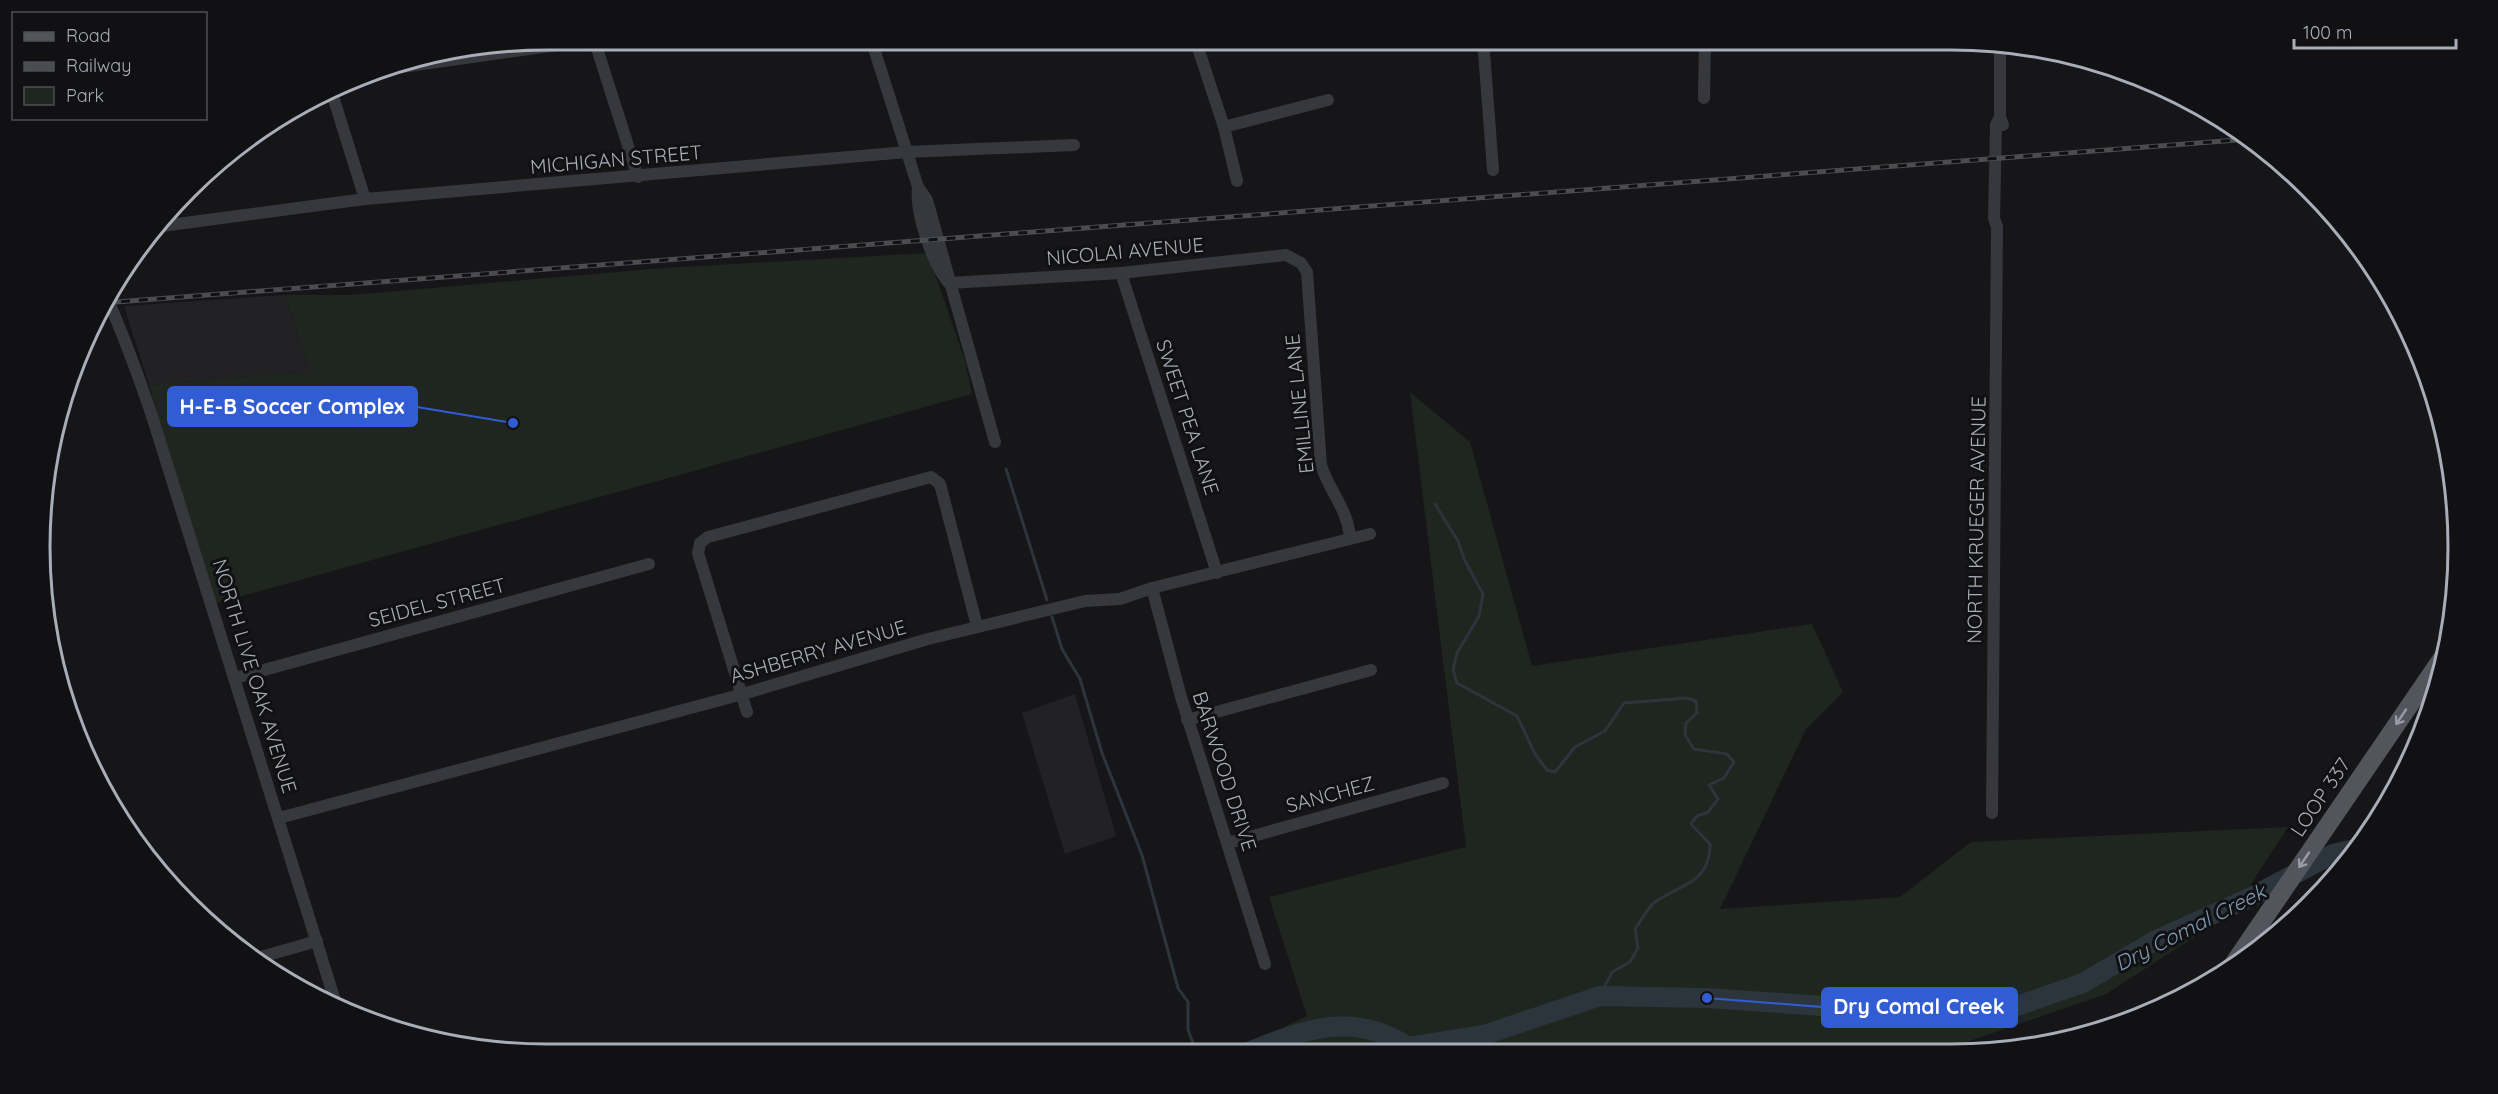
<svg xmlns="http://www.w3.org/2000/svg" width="2498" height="1094" font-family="Quicksand,sans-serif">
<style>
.built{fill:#222225}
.green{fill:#1e261f}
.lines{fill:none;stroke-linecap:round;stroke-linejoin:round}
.stream{stroke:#2c353c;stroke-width:3}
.river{stroke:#2c353c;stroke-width:20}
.minor{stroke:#37383d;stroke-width:12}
.primary{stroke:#53555c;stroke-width:18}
.rail-casing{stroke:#4a4c52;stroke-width:5}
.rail{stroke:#111113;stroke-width:3;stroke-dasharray:9;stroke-linecap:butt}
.oneway{stroke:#979ba6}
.labels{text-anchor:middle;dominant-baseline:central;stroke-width:6;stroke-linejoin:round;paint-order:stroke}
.street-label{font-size:20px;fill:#a8adb8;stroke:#111113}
.water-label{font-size:21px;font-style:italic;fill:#7f9bb3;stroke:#111113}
.rim{fill:none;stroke:#a8adb8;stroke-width:3}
.leader{fill:none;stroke:#325cd3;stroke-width:2}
.callout-dot{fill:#325cd3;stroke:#111113;stroke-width:2}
.callout{fill:#325cd3;stroke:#325cd3;stroke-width:2}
.callout-label{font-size:21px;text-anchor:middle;font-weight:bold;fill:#fff}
</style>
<rect width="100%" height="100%" fill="#161618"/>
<g class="built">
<path d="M285,295L310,371L149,385L124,306Z"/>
<path d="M1075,694L1116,836L1065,854L1022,713Z"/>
</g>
<g class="green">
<path d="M928,253L965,361L972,394L213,604L149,385L310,371L285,295H351L663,268Z"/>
<path d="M1410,392L1470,442L1532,666L1812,624L1843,692L1806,729L1720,909L1900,897L1971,842L2288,827L2232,913L2106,994L1967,1042L2000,1051L1230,1053L1307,1016L1269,897L1466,847Z"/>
</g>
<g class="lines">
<g class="stream">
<path d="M1006,469L1047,600"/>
<path d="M1435,504L1458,541L1464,559L1483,594L1479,616L1457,653L1453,670L1457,683L1517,716L1535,754L1547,770L1555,772L1575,747L1605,731L1624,703L1687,698L1696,701L1697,713L1686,723L1685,735L1694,749L1727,754L1734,762L1724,778L1709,785L1718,799L1708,812L1697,816L1691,824L1710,844C1710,883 1683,883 1655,902C1647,908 1641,921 1635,929L1638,948L1630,962L1612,972L1600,996"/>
<path d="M1052,617L1062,649L1080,679L1102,753L1142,855L1178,988L1188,1002V1030L1197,1053"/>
</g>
<path class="river" d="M1246,1053C1302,1030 1353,1010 1408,1047L1484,1035L1600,996L1707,998L1911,1012L2017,1006L2083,983L2154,941L2251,897L2333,854L2359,848"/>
<g class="minor">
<path d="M594,39L638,177"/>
<path d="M871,39L918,187L927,200L995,442"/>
<path d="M1195,39L1224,127L1237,181"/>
<path d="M1483,39L1493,170"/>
<path d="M2000,47V117L2003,125"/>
<path d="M373,71L594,40L647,39"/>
<path d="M331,90L365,199"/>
<path d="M1704,98L1705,39"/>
<path d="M1224,127L1328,100"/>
<path d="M918,187C915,213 932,263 949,283"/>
<path d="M162,226L365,199L907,152L1074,145"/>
<path d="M1121,273L1217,573"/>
<path d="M949,283L1121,273L1286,255L1301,263L1307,272L1321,465C1330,493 1347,507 1350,537"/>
<path d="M106,296C124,335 138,375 152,416L337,1007"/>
<path d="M1152,588L1181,697L1265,964"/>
<path d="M235,678L649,564"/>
<path d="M747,712L698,553L700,543L708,537L931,477L940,484L977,626"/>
<path d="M1187,720L1371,670"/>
<path d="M1992,813L1997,227L1994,218L1996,125L2000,117"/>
<path d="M279,818L743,694L928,639L1085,601L1120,599L1152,588L1370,534"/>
<path d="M1228,843L1443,783"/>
<path d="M254,959L317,941"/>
</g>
<path class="primary" d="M2231,967L2446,652"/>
<defs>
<path id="rail" d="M103,303L2250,139"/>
</defs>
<use href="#rail" class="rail-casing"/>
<use href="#rail" class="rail"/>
</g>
<defs><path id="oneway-shaft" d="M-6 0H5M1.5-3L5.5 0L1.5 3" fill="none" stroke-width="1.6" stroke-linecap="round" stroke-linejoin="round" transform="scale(1.5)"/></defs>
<g class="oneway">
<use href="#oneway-shaft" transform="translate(2401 717) rotate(124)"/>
<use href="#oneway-shaft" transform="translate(2304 860) rotate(124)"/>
</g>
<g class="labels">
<g class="street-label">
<text transform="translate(616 159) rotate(-5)">MICHIGAN STREET</text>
<text transform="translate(1125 251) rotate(-5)">NICOLAI AVENUE</text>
<text transform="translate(1299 404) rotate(-96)">EMILLINE LANE</text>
<text transform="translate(1188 417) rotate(72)">SWEET PEA LANE</text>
<text transform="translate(1976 520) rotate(-89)">NORTH KRUEGER AVENUE</text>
<text transform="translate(437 602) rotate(-15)">SEIDEL STREET</text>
<text transform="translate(818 651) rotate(-16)">ASHBERRY AVENUE</text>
<text transform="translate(255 676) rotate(73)">NORTH LIVE OAK AVENUE</text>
<text transform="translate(1225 771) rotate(72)">BARWOOD DRIVE</text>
<text transform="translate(1330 794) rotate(-15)">SANCHEZ</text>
<text transform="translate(2320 797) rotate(-56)">LOOP 337</text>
</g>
<g class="water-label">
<text transform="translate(2190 927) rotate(-27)">Dry Comal Creek</text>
</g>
</g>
<path d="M0 0H2498V1094H0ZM547 50H1951A497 497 0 0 1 2448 547V547A497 497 0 0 1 1951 1044H547A497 497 0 0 1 50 547V547A497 497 0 0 1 547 50Z" fill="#111113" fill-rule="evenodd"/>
<path class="rim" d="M547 50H1951A497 497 0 0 1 2448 547V547A497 497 0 0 1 1951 1044H547A497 497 0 0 1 50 547V547A497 497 0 0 1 547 50Z"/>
<path class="leader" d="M513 423L417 407M1707 998L1822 1007"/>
<g class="callout-dot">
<circle cx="513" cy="423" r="6"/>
<circle cx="1707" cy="998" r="6"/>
</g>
<g class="callout">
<rect x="168" y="387" width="249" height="39" rx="6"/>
<rect x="1822" y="988" width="195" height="39" rx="6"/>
</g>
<g class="callout-label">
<text x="292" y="414">H-E-B Soccer Complex</text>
<text x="1919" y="1014">Dry Comal Creek</text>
</g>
<rect x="12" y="12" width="195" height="108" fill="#111113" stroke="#4d4f55" stroke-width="1.5"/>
<rect x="24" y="32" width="30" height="9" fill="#53555c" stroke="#4d4f55" stroke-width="1.5"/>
<text x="66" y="42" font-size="18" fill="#a8adb8">Road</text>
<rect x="24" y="62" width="30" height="9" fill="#4a4c52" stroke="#4d4f55" stroke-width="1.5"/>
<text x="66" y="72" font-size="18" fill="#a8adb8">Railway</text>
<rect x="24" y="87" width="30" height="18" fill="#1e261f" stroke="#4d4f55" stroke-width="1.5"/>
<text x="66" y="102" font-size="18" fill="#a8adb8">Park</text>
<path d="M2294 39v9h162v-9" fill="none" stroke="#a8adb8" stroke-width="3"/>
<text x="2303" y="39" font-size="18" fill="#a8adb8" stroke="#111113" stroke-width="4.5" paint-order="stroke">100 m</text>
</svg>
